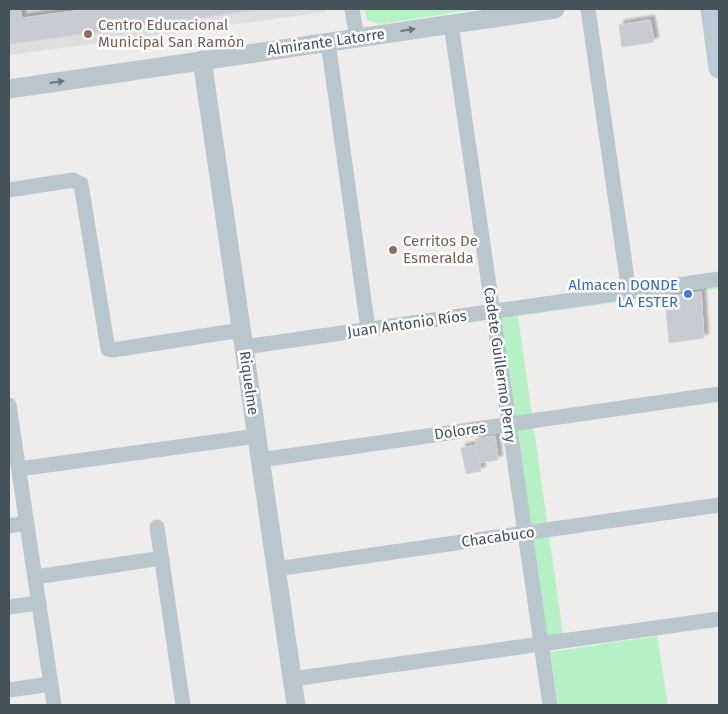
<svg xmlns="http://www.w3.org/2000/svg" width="728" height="714" font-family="'Fira Sans',sans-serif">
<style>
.education{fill:#e0ddde}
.green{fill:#b6f1c6}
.building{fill:#c8ccd2;stroke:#d0d3d8;filter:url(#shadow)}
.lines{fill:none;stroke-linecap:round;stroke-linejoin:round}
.minor{stroke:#b9c6cd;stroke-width:15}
.tertiary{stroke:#b9c6cd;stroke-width:19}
.secondary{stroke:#bbcad4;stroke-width:21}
.oneway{fill:#67757c}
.education-dot{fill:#8d6e63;stroke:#fff;stroke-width:2}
.shop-dot{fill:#3f7fe0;stroke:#fff;stroke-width:2}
.labels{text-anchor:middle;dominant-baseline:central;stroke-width:5;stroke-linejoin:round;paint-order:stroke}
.education-label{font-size:15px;fill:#785e54;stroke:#fff;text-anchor:start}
.street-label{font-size:15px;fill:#44525a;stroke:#fff}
.shop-label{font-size:15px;fill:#366cbe;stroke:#fff;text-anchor:end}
</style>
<defs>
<filter id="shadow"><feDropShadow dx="4.5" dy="-4.5" stdDeviation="1" flood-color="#0004"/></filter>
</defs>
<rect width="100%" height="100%" fill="#efecec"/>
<path class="education" d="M9,9H324L325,12L9,55Z"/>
<g class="green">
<path d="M365,9H477L380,24L367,20Z"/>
<path d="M719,282V288L518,316L563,634L544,639L499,314Z"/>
<path d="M657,636L668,705H558L550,652Z"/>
</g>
<g class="building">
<path d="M9,9H20L22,18L90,9H263L10,44Z"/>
<path d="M650,20L654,42L622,47L619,25Z"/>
<path d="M701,292L704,338L669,343L665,297Z"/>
<path d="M495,436L498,460L479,463L475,439Z"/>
<path d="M476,445L481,471L466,474L461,448Z"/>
</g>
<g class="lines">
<g class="minor">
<path d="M352,9L357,38"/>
<path d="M588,9L629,292"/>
<path d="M451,24L550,705"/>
<path d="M328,42L368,329"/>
<path d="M9,190L73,180L81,184L108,349L113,350L241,330"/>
<path d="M244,347L719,279"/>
<path d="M9,405L54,705"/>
<path d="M260,460L719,394"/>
<path d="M19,469L257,436"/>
<path d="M9,526L27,523"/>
<path d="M157,527L183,705"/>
<path d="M276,569L719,505"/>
<path d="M35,577L162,558"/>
<path d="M9,607L39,603"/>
<path d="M292,679L719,619"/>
<path d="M9,690L51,684"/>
</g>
<g class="tertiary">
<path d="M202,60L296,705"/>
<path d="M9,89L555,9"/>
</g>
<path class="secondary" d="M711,9L719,68"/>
</g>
<defs><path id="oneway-solid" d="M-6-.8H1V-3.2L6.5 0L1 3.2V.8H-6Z" transform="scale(1.25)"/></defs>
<g class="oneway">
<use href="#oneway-solid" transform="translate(408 30) rotate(-8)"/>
<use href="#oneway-solid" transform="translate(57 82) rotate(-8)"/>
</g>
<g class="education-dot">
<circle cx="88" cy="34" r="5"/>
<circle cx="393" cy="250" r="5"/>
</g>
<circle class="shop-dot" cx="688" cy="294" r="5"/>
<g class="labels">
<g class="education-label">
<text x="98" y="25">Centro Educacional<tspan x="98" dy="17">Municipal San Ramón</tspan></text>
<text x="403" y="241">Cerritos De<tspan x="403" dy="17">Esmeralda</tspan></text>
</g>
<g class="street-label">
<text transform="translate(326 42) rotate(-8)">Almirante Latorre</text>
<text transform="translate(407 324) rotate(-8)">Juan Antonio Ríos</text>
<text transform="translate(500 365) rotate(82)">Cadete Guillermo Perry</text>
<text transform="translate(249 383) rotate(82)">Riquelme</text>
<text transform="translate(460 431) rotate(-8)">Dolores</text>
<text transform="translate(498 537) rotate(-8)">Chacabuco</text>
</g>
<g class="shop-label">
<text x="678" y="285">Almacen DONDE<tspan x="678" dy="17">LA ESTER</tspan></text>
</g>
</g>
<rect width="728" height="714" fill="none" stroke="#44525a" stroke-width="20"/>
</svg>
